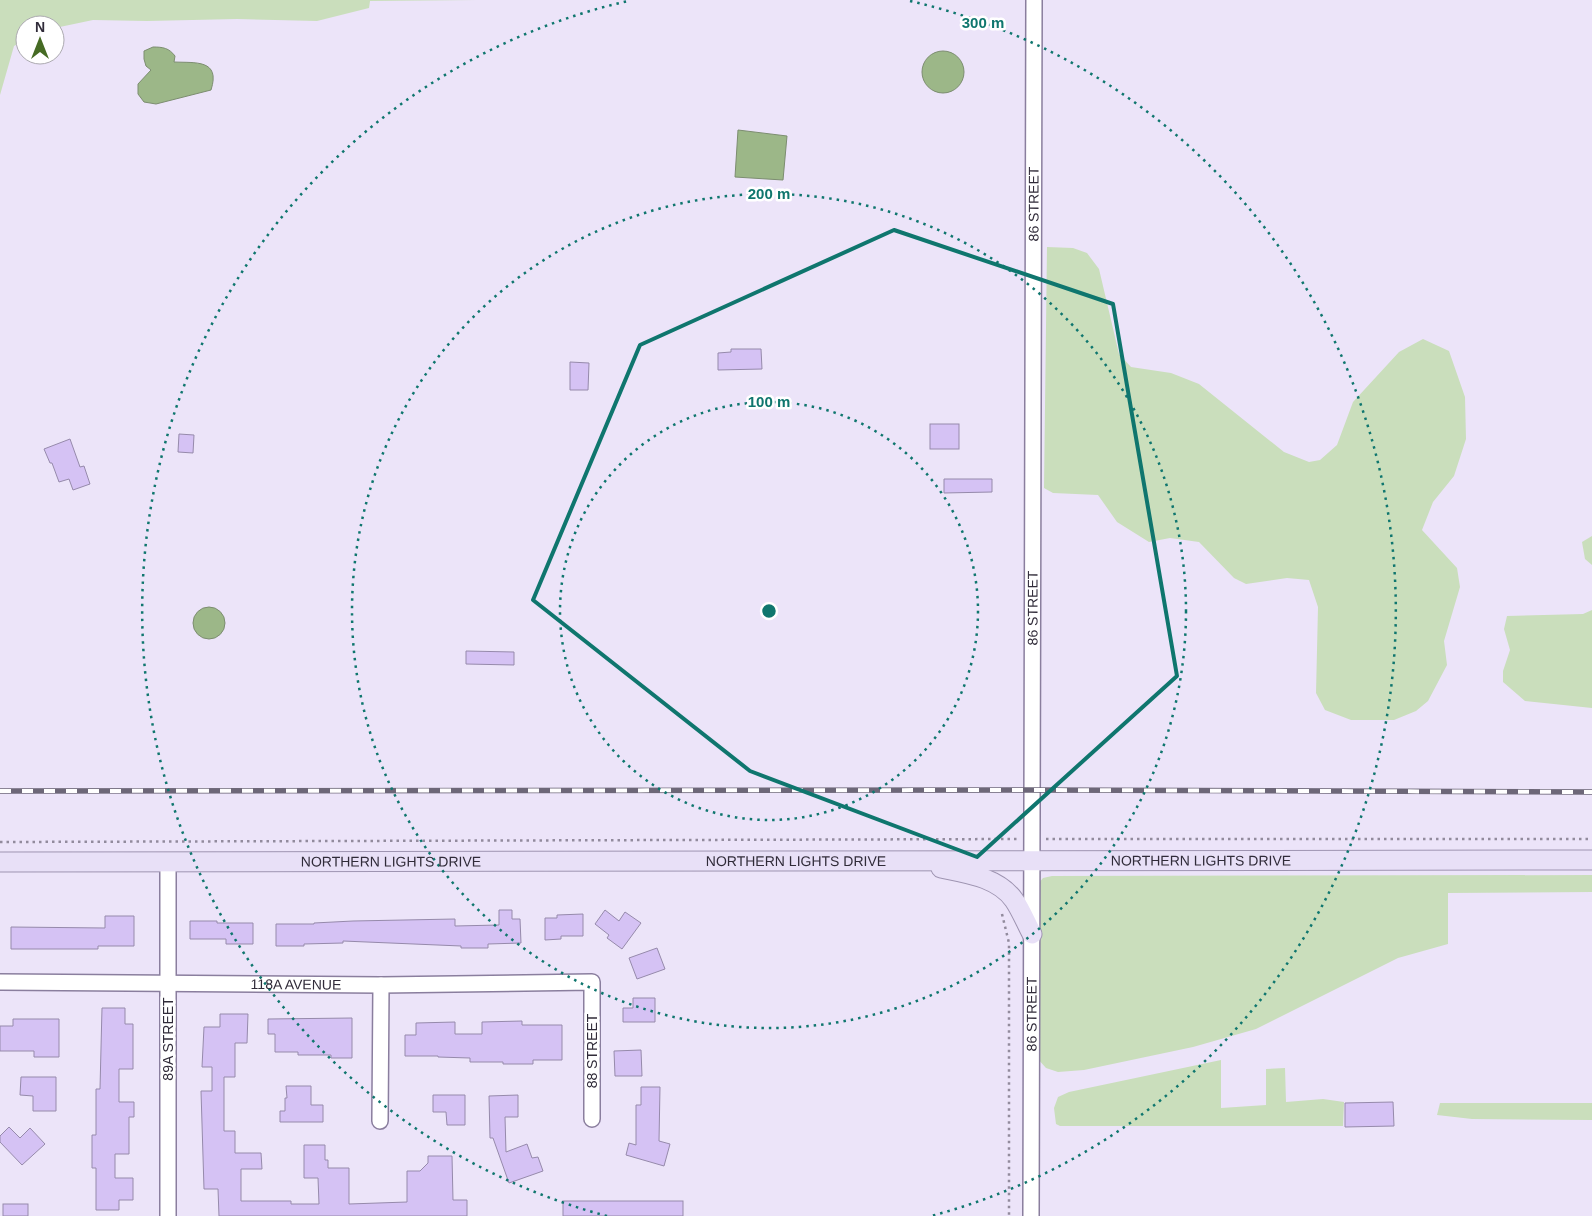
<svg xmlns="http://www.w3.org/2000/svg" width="1592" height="1216" font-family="Helvetica,sans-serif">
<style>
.green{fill:#cadebc}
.water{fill:#9cb788;stroke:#7c8d70}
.building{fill:#d5c2f4;stroke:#968aab}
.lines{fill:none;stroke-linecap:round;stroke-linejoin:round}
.minor-casing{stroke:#8a7e9e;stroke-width:18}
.major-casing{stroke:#9e94b1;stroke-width:21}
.path{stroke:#928b9d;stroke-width:2.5;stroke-dasharray:2.5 4;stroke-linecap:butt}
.minor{stroke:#fff;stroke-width:15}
.major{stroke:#e8e0f7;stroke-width:19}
.rail-casing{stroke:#6d6778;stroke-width:5.5}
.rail{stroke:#fff;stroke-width:4;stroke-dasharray:11;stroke-linecap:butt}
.marked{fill:none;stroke:#0f766e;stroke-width:4;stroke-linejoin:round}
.ring{fill:none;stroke:#0f766e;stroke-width:2.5;stroke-dasharray:2.5 5}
.labels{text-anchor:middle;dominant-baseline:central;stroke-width:5;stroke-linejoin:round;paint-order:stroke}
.street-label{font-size:14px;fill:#302b39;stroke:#fff}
.centre{fill:#0f766e;stroke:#fff;stroke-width:2.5}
.ring-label{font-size:15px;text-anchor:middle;font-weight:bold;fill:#0f766e;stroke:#fff;stroke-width:5;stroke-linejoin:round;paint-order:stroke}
</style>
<rect width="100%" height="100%" fill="#ece4f9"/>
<g class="green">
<path d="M0,0H477L370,1L369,8L317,21L237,19L147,21L93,20L55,28V25H25V40L14,46L0,95Z"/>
<path d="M1047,247L1073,248L1087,253L1099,269L1119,354L1131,367L1171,373L1199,384L1284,452L1309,462L1320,460L1337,445L1353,402L1399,352L1423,339L1449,351L1465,397L1466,439L1454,476L1433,502L1422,530L1457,568L1460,587L1444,641L1447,665L1428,701L1416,711L1394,720H1351L1325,710L1316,693L1318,607L1309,580L1287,578L1246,584L1234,578L1199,542L1170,538L1149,542L1117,522L1098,495L1053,493L1044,488Z"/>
<path d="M1592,536V565L1585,559L1582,542Z"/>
<path d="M1592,610V708L1525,701L1503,682V671L1510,650L1504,629L1507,616L1583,614Z"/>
<path d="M1592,875V892L1448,893V944L1398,958L1256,1029L1193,1047L1084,1070L1058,1072L1046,1068L1037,1058L1038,884L1043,878L1052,876Z"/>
<path d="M1221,1060V1108L1266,1105V1069L1285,1068L1286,1102L1323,1099L1344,1102L1343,1126H1060L1056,1124L1054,1108L1058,1097L1069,1092Z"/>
<path d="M1440,1103H1592V1120L1472,1119L1437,1115Z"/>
</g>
<g class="water">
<path d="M153,47C163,47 169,48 175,56L174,62C195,63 221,59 211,90L156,104L144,102L138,94V84L151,70L146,66L144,59V51Z"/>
<circle cx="943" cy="72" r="21"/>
<path d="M738,130L787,136L783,180L735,177Z"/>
<circle cx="209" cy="623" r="16"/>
</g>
<g class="building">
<path d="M731,349H761L762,369L718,370V353L731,352Z"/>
<path d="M570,362L589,363L588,390H570Z"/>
<rect x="930" y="424" width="29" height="25"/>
<path d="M179,434L194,435L193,453L178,452Z"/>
<path d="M70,439L80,467L84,466L90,484L73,490L69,479L59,482L52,463H50L44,449Z"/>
<path d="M944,479H992V492L944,493Z"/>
<path d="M466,651L514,652V665L466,664Z"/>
<path d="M499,910H512V919H520L521,943L488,944V948H461V946L343,941V943L304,944V946H276V924H314V923L353,921L455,919V926L499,925Z"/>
<path d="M605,910L619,921L625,912L641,923L622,949L607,938L609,935L595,924Z"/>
<path d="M583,914V936H561V939L545,940V918H557V915Z"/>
<path d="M105,916H134V946H98V949H11V927L105,928Z"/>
<path d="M190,921H217V923H253V944H226V939H190Z"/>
<path d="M657,948L665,969L637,979L629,958Z"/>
<path d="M633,998H655V1022H623V1008H633Z"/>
<path d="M102,1008H125V1024H133V1069H119V1102H134V1117H129V1154H115V1178H133V1200H119V1210H96V1168H92V1135H96V1089H100Z"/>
<path d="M220,1014H248L247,1043H235V1077H224V1131H235V1153H261L262,1169H241V1201H291V1204H319L318,1178H304V1145H325V1160H328V1168H349V1204L407,1202V1171H420L428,1163V1156H452L453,1200H467V1216H219L218,1189H204L201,1091H212V1067H202L204,1027H220Z"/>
<path d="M352,1018V1058H331V1055H298V1052H275V1034H268V1019Z"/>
<path d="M13,1019H59V1057H34V1051H0V1026H13Z"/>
<path d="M522,1021V1025H562V1060H533V1064H503V1062H470V1058L438,1057V1056H405V1035H416V1023L455,1022V1034H482V1022Z"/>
<path d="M641,1050L642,1076H615L614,1051Z"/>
<path d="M21,1077H56V1111H33V1096L20,1095Z"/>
<path d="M286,1086H311V1105H323V1122H280V1111H285V1098H287Z"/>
<path d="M641,1087H660L659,1141L670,1144L664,1166L626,1155L629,1143L636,1145V1105H641Z"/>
<path d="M433,1095H465V1125H447L446,1112H433Z"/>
<path d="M518,1095V1117H505L506,1152L527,1144L532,1158L538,1157L543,1171L509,1183L493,1138H490L489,1096Z"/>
<path d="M1393,1102L1394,1126L1345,1127V1103Z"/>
<path d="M9,1127L20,1138L30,1128L45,1144L22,1165L0,1142V1136Z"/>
<rect x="563" y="1201" width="120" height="15"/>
<rect x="3" y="1204" width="25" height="12"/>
</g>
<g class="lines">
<defs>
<g id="minor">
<path d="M168,861V1216"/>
<path id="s1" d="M0,982L381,985L592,982V1119"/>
<path d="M380,1121L381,985"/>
<path id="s2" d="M1031,1216L1034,0"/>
</g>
<g id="major">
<path id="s3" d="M0,862L1592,860"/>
<path d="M941,868C965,873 998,877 1014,900C1021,910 1026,923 1032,934"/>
</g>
</defs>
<use href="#minor" class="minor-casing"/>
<use href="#major" class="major-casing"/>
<g class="path">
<path d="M1046,839H1592"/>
<path d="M0,842L1018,839"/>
<path d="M1002,914L1009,943V1216"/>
</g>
<use href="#minor" class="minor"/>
<use href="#major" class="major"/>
<defs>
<path id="rail" d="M0,791L1031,790L1592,792"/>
</defs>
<use href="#rail" class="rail-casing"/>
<use href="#rail" class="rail"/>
</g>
<path class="marked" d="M894,230L1113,304L1177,676L977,857L750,771L533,600L640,345Z"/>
<g class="ring">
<circle cx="769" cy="611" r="209"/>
<circle cx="769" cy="611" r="417"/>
<path d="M607 1216A626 626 0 0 1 628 1M910 1A626 626 0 0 1 931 1216"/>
</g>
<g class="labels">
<g class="street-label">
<text stroke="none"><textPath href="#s2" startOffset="1012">86 STREET</textPath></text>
<text stroke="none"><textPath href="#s2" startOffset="608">86 STREET</textPath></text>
<text stroke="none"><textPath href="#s3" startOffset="796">NORTHERN LIGHTS DRIVE</textPath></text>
<text stroke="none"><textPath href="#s3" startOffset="1201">NORTHERN LIGHTS DRIVE</textPath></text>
<text stroke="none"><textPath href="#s3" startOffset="391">NORTHERN LIGHTS DRIVE</textPath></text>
<text stroke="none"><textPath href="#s1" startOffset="296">118A AVENUE</textPath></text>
<text stroke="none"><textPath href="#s2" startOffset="202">86 STREET</textPath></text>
<text transform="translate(168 1039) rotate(-90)">89A STREET</text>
<text transform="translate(592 1051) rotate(-90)">88 STREET</text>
</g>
</g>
<circle cx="769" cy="611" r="8" class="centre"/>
<g class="ring-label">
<text x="983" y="28">300 m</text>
<text x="769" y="199">200 m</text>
<text x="769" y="407">100 m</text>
</g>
<g transform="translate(40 40)"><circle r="24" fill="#ffffff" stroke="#acaab0"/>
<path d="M0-4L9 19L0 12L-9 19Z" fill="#466b24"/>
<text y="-8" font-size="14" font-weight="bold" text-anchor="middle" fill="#302b39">N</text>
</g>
</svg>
